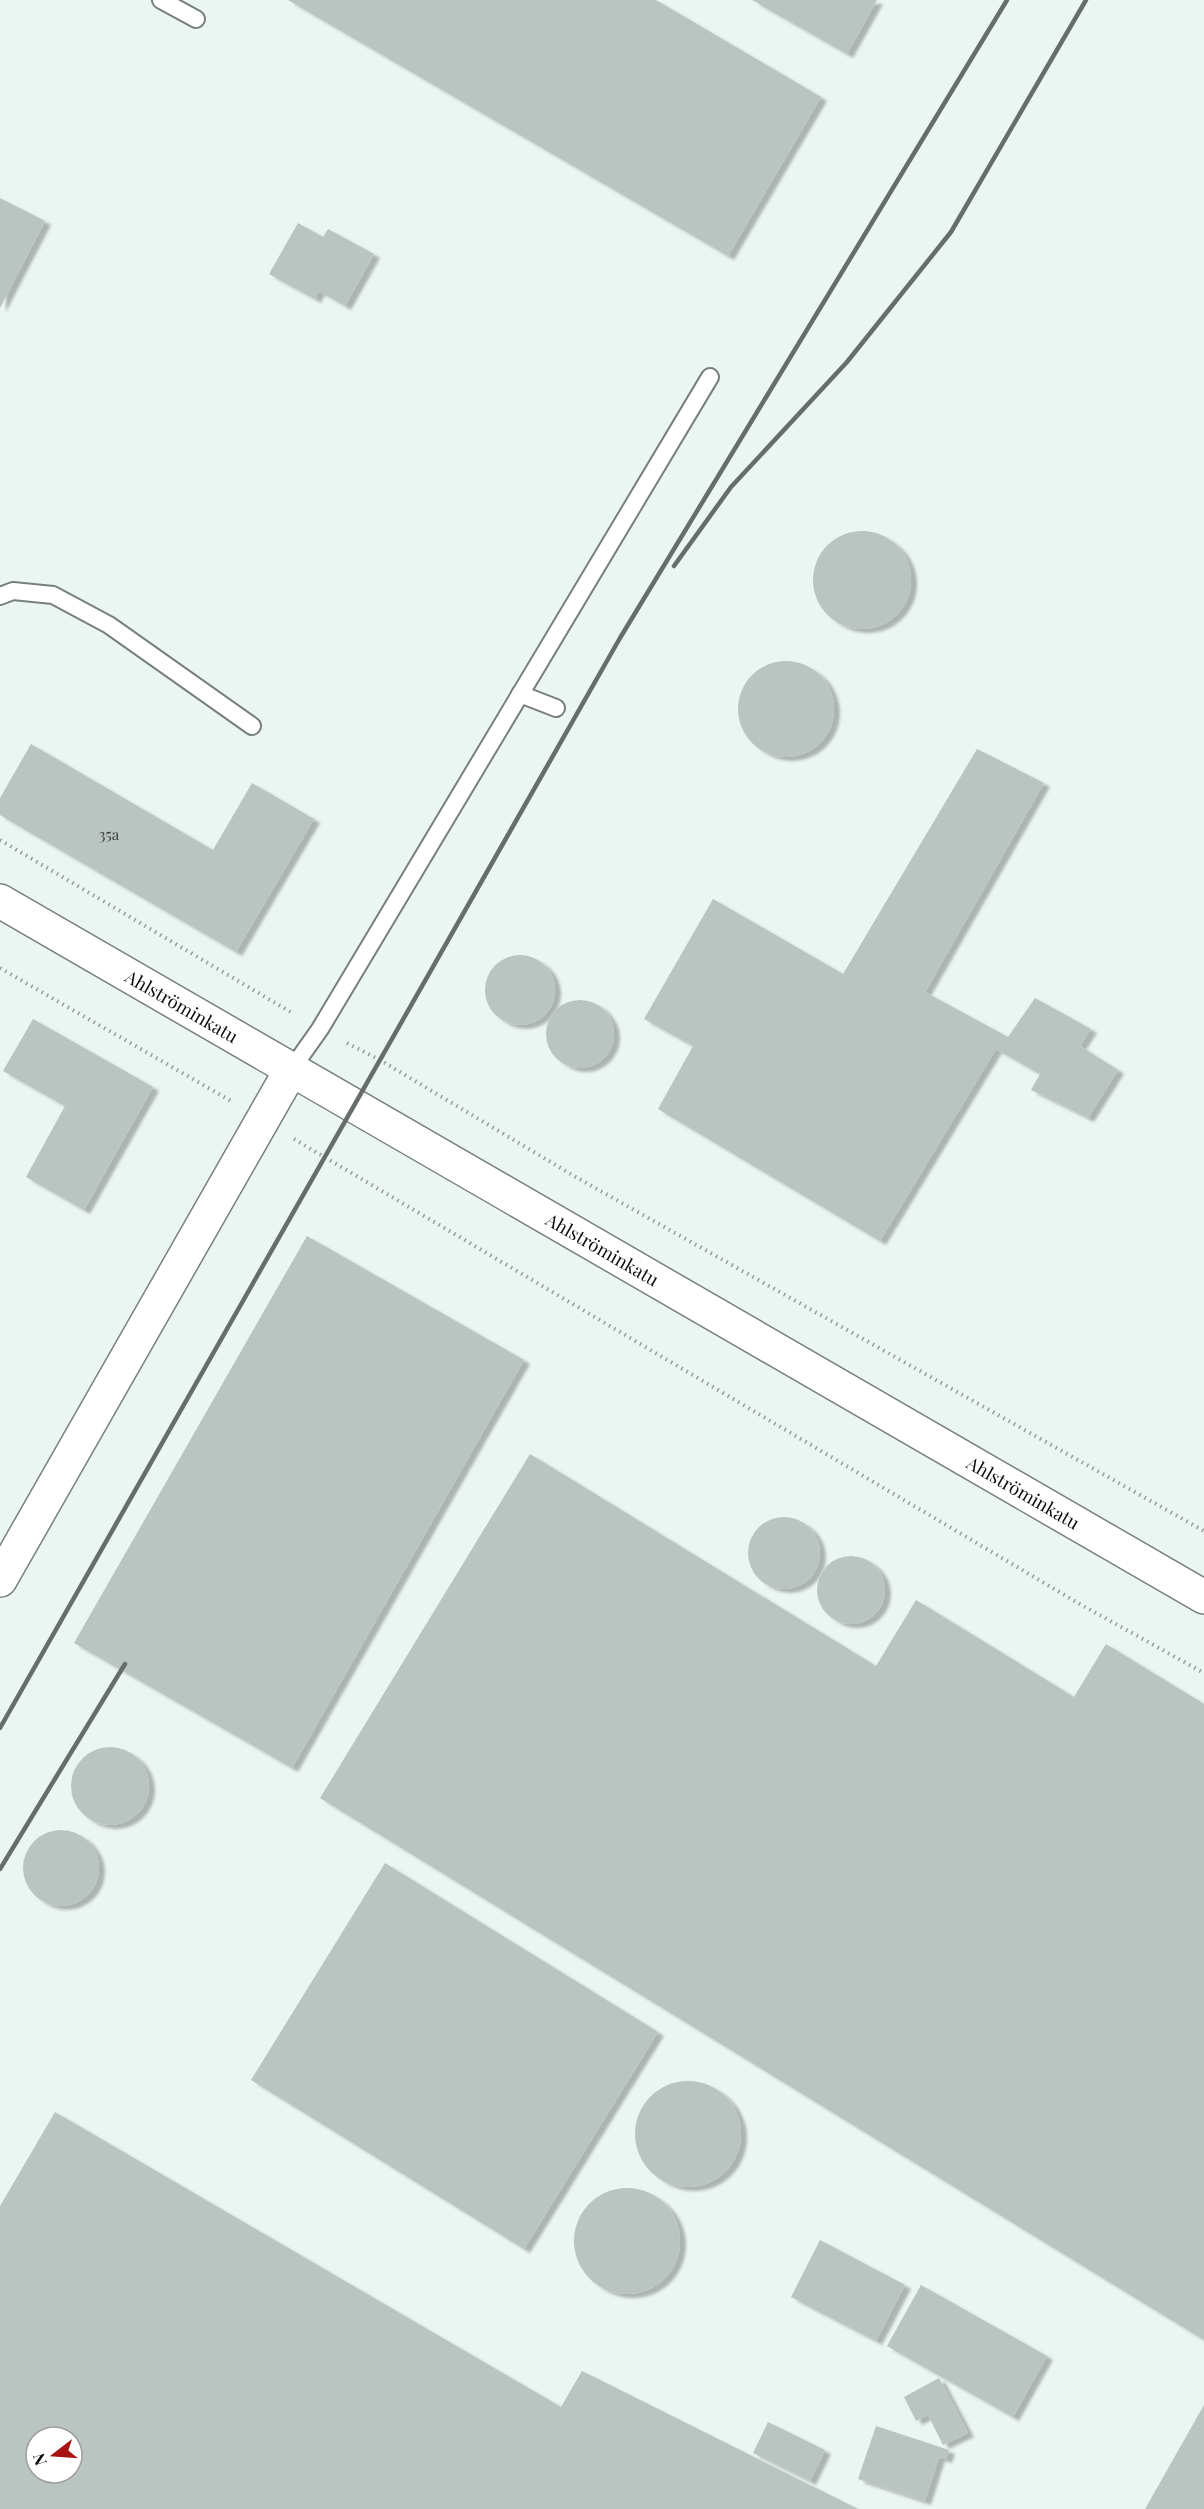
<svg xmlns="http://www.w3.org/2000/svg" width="1204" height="2509" font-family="'Playfair Display',serif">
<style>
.building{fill:#bac4c1;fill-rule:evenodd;filter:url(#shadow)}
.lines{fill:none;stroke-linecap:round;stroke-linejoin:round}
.service-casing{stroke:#77807e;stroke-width:20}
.minor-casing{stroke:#77807e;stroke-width:36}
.tertiary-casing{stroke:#77807e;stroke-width:36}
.path{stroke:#969d9b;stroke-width:4;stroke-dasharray:1.5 4.5;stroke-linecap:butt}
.service{stroke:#fff;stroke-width:16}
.minor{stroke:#fff;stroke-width:33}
.tertiary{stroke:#fff;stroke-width:33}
.rail{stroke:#676d6b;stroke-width:4.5}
.labels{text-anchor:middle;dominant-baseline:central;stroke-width:4.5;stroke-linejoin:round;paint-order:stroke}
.number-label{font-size:15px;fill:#373c3a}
.street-label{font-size:18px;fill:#0b0e0d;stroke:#fff}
</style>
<defs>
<filter id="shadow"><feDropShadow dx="6" dy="4" stdDeviation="1.5" flood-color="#0004"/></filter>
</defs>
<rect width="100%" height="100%" fill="#ebf5f2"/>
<g class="building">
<path d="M288,0H656L821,97L728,256Z"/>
<path d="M752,0H877L847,54Z"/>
<path d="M0,198L45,221L0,308Z"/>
<path d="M298,223L323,237L328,229L374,254L345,306L319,291L315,299L269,274Z"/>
<circle cx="862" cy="580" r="49"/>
<circle cx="786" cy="709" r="48"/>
<path d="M31,744L213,850L252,783L314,819L236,952L0,815V798Z"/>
<path d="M977,749L1044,783L925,992L1008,1037L1035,998L1091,1029L1080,1046L1118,1070L1088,1118L1031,1090L1040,1074L996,1049L880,1241L658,1109L693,1046L644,1019L713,899L843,974Z"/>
<circle cx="520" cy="990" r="35"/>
<circle cx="580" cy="1034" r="34"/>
<path d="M33,1019L153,1087L84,1210L26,1177L65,1106L3,1071Z"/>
<path d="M307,1236L524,1360L292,1768L74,1643Z"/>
<path d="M530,1454L876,1666L916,1600L1074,1697L1106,1644L1204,1704V2340L320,1798Z"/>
<circle cx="784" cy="1553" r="36"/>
<circle cx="851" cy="1590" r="34"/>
<circle cx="110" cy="1786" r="39"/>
<circle cx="61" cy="1868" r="38"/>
<path d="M385,1863L658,2032L524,2249L251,2080Z"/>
<circle cx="688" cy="2134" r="53"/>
<path d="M55,2112L561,2407L582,2371L858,2509H0V2206ZM36,2437H72V2473H36Z"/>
<circle cx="627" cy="2241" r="53"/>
<path d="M820,2240L905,2285L876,2341L791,2297Z"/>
<path d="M921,2285L1047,2356L1013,2417L887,2346Z"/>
<path d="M939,2378L968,2433L943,2445L928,2415L916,2421L904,2397Z"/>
<path d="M1204,2405V2509H1145Z"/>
<path d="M768,2422L825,2450L810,2481L753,2453Z"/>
<path d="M876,2426L949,2450L946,2459L939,2457L925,2501L858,2479Z"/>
</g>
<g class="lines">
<defs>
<g id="service">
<path d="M161,0L196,19"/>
<path d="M0,596L13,591L53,595L109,625L252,726"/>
<path d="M520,694L556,708"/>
<path d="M291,1070L320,1029L710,377"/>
</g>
<path id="minor" d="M0,1580L291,1070"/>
<g id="tertiary">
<path id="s1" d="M0,901L1204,1597"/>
</g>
</defs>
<use href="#service" class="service-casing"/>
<use href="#minor" class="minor-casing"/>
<use href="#tertiary" class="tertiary-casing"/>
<g class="path">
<path d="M0,840L294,1014"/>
<path d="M0,968L231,1101"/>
<path d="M347,1043L380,1060L574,1176L1204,1531"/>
<path d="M294,1139L1078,1603L1204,1673"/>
</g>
<use href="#service" class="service"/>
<use href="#minor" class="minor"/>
<use href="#tertiary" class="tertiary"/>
<g class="rail">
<path d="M674,566L731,487L847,362L951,232L1086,0"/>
<path d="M0,1728L620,638L1007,0"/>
<path d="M0,1869L125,1664"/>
</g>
</g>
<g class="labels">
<g class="number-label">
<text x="109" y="834">35a</text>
</g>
<g class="street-label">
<text stroke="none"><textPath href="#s1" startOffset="210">Ahlströminkatu</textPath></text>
<text stroke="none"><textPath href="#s1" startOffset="696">Ahlströminkatu</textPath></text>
<text stroke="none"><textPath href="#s1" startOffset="1182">Ahlströminkatu</textPath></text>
</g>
</g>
<g transform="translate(54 2455) rotate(253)"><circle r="28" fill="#ffffff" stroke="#9d9f9e" stroke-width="1.5"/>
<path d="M0-4.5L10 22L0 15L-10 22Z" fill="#a71213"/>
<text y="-9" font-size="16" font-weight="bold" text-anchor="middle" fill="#0b0e0d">N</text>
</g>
</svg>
